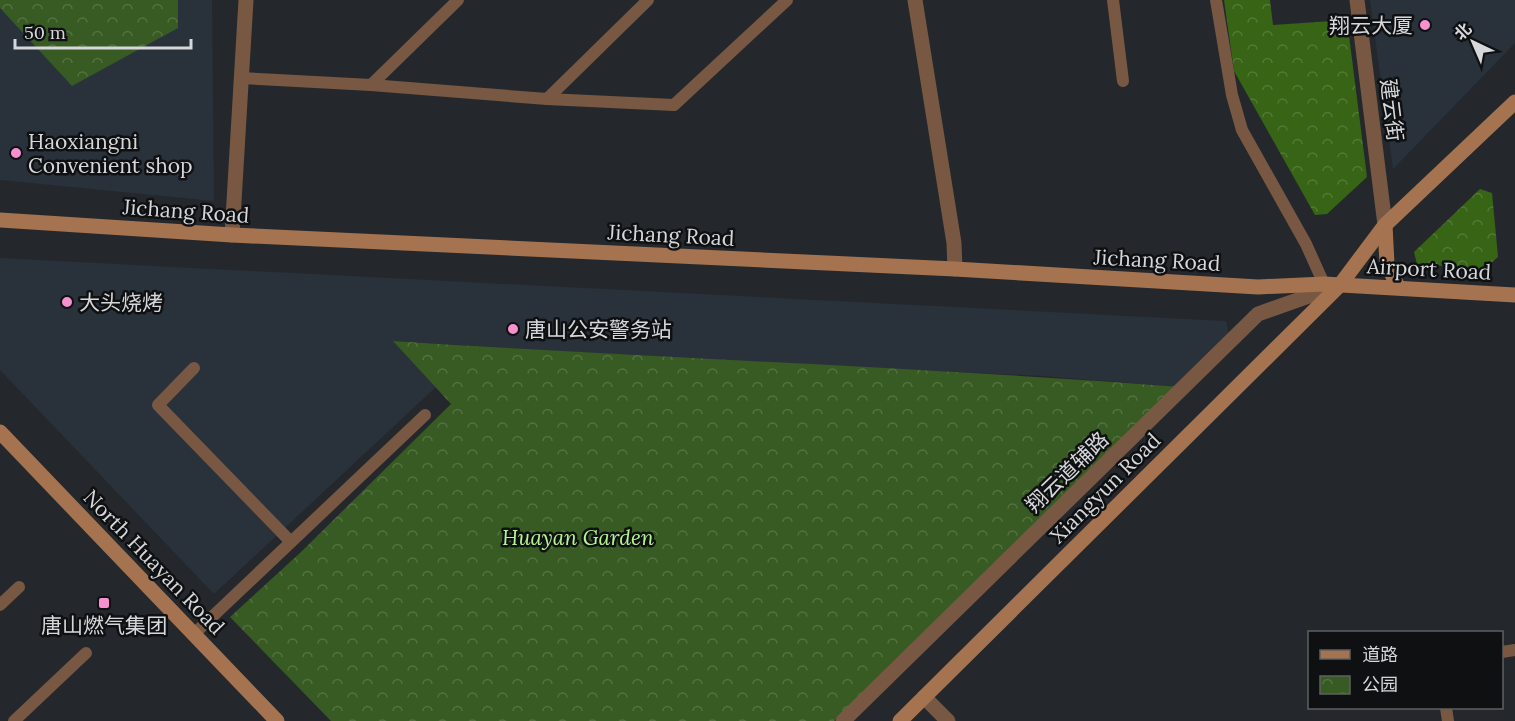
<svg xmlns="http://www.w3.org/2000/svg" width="1515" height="721" font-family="Lora,'Noto Sans SC',serif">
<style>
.built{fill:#29313b}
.forest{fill:url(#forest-crowns)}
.park{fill:url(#park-crowns)}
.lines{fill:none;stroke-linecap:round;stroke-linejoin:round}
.lane{stroke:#785842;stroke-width:12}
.street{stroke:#785842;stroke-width:15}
.secondary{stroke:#a5734f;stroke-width:15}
.poi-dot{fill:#f790ce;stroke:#0f1012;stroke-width:2}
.labels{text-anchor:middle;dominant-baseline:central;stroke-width:5;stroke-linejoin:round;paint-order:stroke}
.poi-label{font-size:21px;fill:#d5d7da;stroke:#0f1012;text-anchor:start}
.street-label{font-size:21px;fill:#d5d7da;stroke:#0f1012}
.park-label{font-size:21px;font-style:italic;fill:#b4f58f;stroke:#0f1012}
</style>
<defs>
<pattern id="forest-crowns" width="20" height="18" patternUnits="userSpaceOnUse" patternTransform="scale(1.5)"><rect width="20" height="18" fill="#376415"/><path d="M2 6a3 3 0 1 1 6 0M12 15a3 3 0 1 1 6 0" fill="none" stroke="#537936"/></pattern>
<pattern id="park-crowns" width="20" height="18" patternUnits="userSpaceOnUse" patternTransform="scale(1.5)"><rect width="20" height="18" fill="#385a23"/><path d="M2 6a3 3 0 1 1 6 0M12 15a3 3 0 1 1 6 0" fill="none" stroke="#547142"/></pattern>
</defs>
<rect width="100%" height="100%" fill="#24282c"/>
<g class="built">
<path d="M0,0H212L214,201L0,180Z"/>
<path d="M1370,0H1515V43L1393,169Z"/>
<path d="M0,258L1226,321L1230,340L1181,387L1042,376L769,364L394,341L436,387L214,594L0,370Z"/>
</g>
<g class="forest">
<path d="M1224,0H1270L1273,25L1347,20L1367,177L1327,214L1315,215L1234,71Z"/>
<path d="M1480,189L1492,193L1498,257L1484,269L1417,264L1414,252Z"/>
</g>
<g class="park">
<path d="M0,0H178V28L72,86L0,8Z"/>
<path d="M393,341C655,358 919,367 1181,387L834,721H331L230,617L301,552L451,404Z"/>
</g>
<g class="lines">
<g class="lane">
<path d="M1113,0L1123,81"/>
<path d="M1216,0L1232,95L1242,130L1306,244L1324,284"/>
<path d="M241,78L371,85L458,0"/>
<path d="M371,85L547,99L674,105L787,0"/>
<path d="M547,99L648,0"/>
<path d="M194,368L158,405L291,542"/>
<path d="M0,605L19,587"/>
<path d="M194,634L425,415"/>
<path d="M1502,652L1515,650"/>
<path d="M1446,708L1448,721"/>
<path d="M14,721L86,653"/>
</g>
<g class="street">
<path d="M915,0L954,243L955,269"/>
<path d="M1357,0L1385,225"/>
<path d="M232,235L246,0"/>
<path d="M924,697L948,721"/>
<path d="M843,721L1258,314L1340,285"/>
</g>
<g class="secondary">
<path d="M0,220L232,235L955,269L1258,287L1324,284L1515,295"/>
<path d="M1385,225L1387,264L1398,287"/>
<path d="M0,432L277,721"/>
<path d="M900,721L1340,285L1385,225L1515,102"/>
</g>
</g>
<g class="poi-dot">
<circle cx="1425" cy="25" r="6"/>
<circle cx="16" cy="153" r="6"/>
<circle cx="67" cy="302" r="6"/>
<circle cx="513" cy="329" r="6"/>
<rect x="98" y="597" width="12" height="12" rx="3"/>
</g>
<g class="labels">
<g class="poi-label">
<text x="1413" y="25" text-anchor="end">翔云大厦</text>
<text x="28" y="141">Haoxiangni<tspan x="28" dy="24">Convenient shop</tspan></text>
<text x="79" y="302">大头烧烤</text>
<text x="525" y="329">唐山公安警务站</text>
<text x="104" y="625" text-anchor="middle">唐山燃气集团</text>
</g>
<g class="street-label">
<text transform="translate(1392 110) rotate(83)">建云街</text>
<text transform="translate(186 211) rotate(4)">Jichang Road</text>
<text transform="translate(671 235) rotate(3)">Jichang Road</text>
<text transform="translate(1157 260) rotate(3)">Jichang Road</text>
<text transform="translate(1429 269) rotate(3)">Airport Road</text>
<text transform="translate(1067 472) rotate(-44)">翔云道辅路</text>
<text transform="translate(1105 488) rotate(-45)">Xiangyun Road</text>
<text transform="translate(154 562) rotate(46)">North Huayan Road</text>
</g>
<g class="park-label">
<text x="578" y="537">Huayan Garden</text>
</g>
</g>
<rect x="1308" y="631" width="195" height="78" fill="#0f1012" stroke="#5e6062" stroke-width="1.5"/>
<rect x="1320" y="650" width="30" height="9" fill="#a5734f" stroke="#5e6062" stroke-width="1.5"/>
<text x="1362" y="661" font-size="18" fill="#d5d7da">道路</text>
<rect x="1320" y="676" width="30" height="18" fill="url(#park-crowns)" stroke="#5e6062" stroke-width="1.5"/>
<text x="1362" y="691" font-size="18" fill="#d5d7da">公园</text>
<g transform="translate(1473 42) rotate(316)" stroke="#0f1012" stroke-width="4.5" paint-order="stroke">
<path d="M0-4.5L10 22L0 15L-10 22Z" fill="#d5d7da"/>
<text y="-9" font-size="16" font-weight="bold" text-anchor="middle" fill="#d5d7da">北</text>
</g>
<path d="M15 39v9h176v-9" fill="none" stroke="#d5d7da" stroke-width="3"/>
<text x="24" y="39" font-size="18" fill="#d5d7da" stroke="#0f1012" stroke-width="4.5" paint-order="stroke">50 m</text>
</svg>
